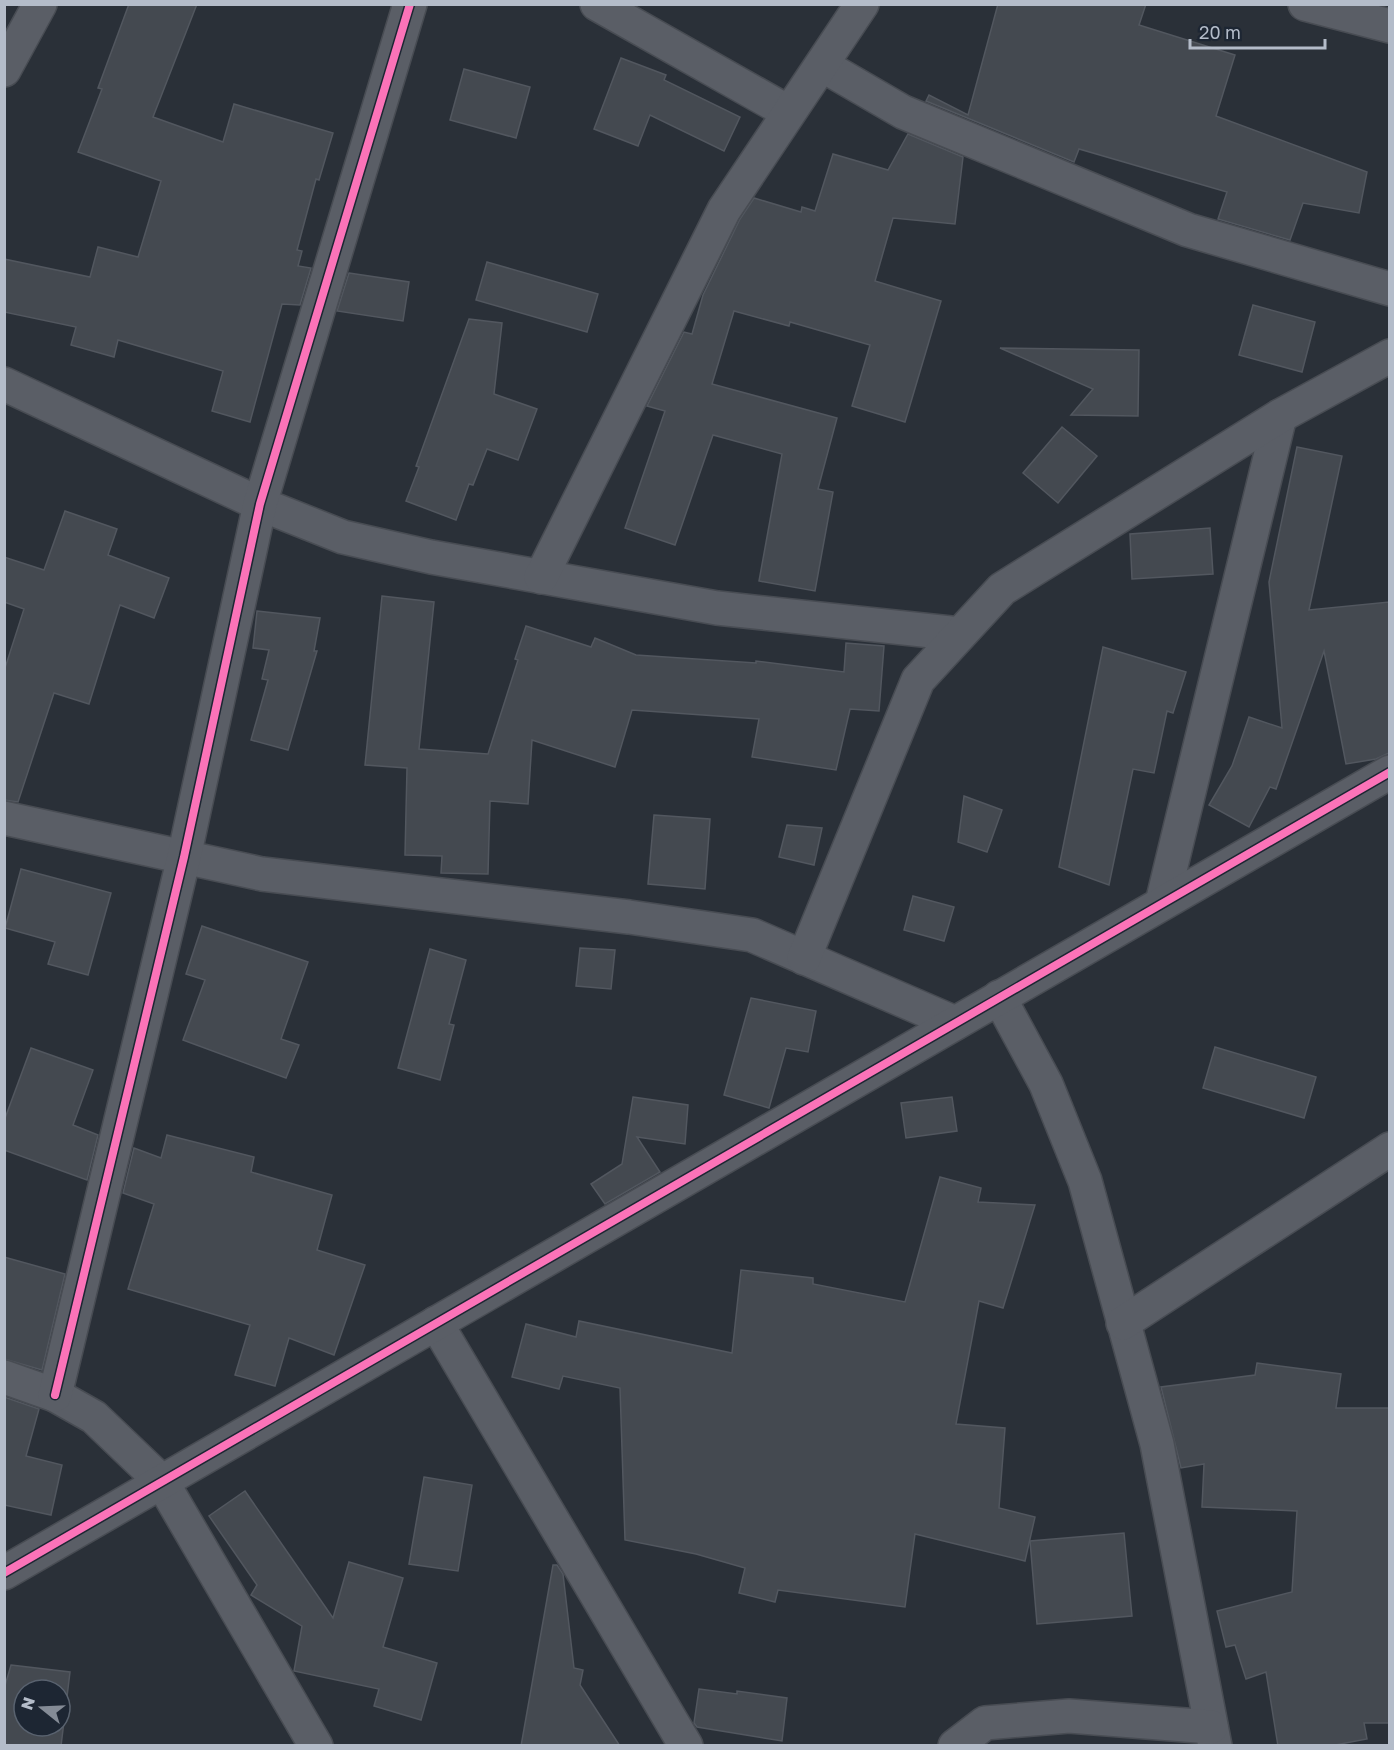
<svg xmlns="http://www.w3.org/2000/svg" width="1394" height="1750" font-family="'Golos Text',sans-serif">
<style>
.building{fill:#444950;stroke:#52575f;stroke-width:1.5;fill-rule:evenodd}
.lines{fill:none;stroke-linecap:round;stroke-linejoin:round}
.minor-casing{stroke:#484c53;stroke-width:36}
.minor{stroke:#5a5e66;stroke-width:33}
.cycleway-casing{stroke:#1d2633;stroke-width:11}
.cycleway{stroke:#fb73b8;stroke-width:8}
</style>
<rect width="100%" height="100%" fill="#2a3038"/>
<g class="building">
<path d="M129,4H197L153,117L223,142L234,104L333,133L319,180L316,179L297,250L302,251L298,266L311,268L300,305L282,304L250,422L212,411L223,371L118,340L114,357L71,345L76,327L4,312V259L90,277L98,247L138,257L161,181L78,152L102,89L98,88Z"/>
<path d="M998,4H1146L1139,25L1235,55L1216,116L1367,172L1359,213L1303,203L1290,240L1218,219L1227,192L1079,149L1074,162L926,101L929,95L968,115Z"/>
<path d="M621,58L666,75L664,80L740,117L724,151L650,115L638,146L594,129Z"/>
<path d="M464,69L530,87L516,138L450,120Z"/>
<path d="M908,134L963,157L955,224L893,218L875,281L941,301L905,422L852,406L870,345L790,322L789,326L734,311L712,384L837,418L818,489L833,492L815,591L759,581L782,454L713,435L675,545L625,528L665,411L647,406L684,332L692,334L703,295L740,219L754,198L801,212L802,207L815,211L833,154L888,170Z"/>
<path d="M487,262L598,294L587,332L476,300Z"/>
<path d="M349,273L409,282L403,321L337,311Z"/>
<path d="M1253,305L1315,322L1302,372L1239,355Z"/>
<path d="M469,319L502,323L494,394L537,409L518,460L487,449L473,485L469,484L456,520L406,501L419,467L416,466Z"/>
<path d="M1000,348L1139,350L1138,416L1071,415L1093,389Z"/>
<path d="M1062,427L1097,456L1058,503L1023,473Z"/>
<path d="M1297,447L1342,456L1309,610L1389,602V753L1376,759L1346,764L1324,651L1276,789L1270,787L1249,827L1209,805L1232,766L1249,717L1282,728L1269,582Z"/>
<path d="M65,511L117,529L108,555L169,578L154,618L120,605L89,704L54,693L18,802L4,800V671L24,609L4,602V557L44,570Z"/>
<path d="M1210,528L1213,574L1132,579L1130,534Z"/>
<path d="M382,596L434,602L419,749L488,754L518,660L515,659L526,626L591,647L595,638L636,655L756,663V661L844,672L846,643L884,646L879,711L850,709L836,770L752,757L759,719L632,710L615,767L532,740L528,804L490,801L488,874L441,873L442,856L405,855L407,768L365,765Z"/>
<path d="M257,611L320,618L314,651H317L288,750L251,740L268,680L262,679L269,650L253,648Z"/>
<path d="M1103,647L1186,672L1173,713L1167,711L1154,773L1133,769L1109,885L1059,867Z"/>
<path d="M964,796L1002,810L987,852L958,842Z"/>
<path d="M654,815L710,819L705,889L648,884Z"/>
<path d="M787,825L822,828L814,865L779,857Z"/>
<path d="M21,869L111,893L88,975L48,964L55,942L5,928Z"/>
<path d="M913,896L954,907L944,941L904,930Z"/>
<path d="M202,926L308,962L281,1039L299,1045L286,1078L183,1040L205,980L186,974Z"/>
<path d="M580,948L615,950L611,989L576,986Z"/>
<path d="M430,949L466,960L449,1024L454,1025L440,1080L398,1068Z"/>
<path d="M751,998L816,1011L808,1052L786,1048L769,1108L724,1095Z"/>
<path d="M1215,1047L1316,1077L1304,1118L1203,1088Z"/>
<path d="M31,1048L93,1070L73,1125L98,1135L87,1180L4,1150V1121Z"/>
<path d="M633,1097L688,1105L685,1144L637,1137L660,1172L605,1204L591,1184L622,1164Z"/>
<path d="M952,1097L957,1131L906,1138L901,1103Z"/>
<path d="M167,1135L254,1157L251,1172L332,1195L317,1250L365,1265L334,1355L289,1338L275,1386L235,1375L250,1325L128,1289L154,1204L123,1193L134,1148L161,1158Z"/>
<path d="M940,1177L981,1188L978,1202L1035,1205L1003,1308L979,1301L956,1424L1005,1428L999,1508L1035,1517L1025,1561L915,1534L905,1607L778,1590L775,1602L739,1593L745,1568L696,1554L625,1540L620,1388L563,1376L559,1389L512,1377L526,1324L576,1337L579,1321L732,1353L741,1270L813,1278V1284L905,1302Z"/>
<path d="M4,1257L65,1274L42,1370L4,1359Z"/>
<path d="M1257,1363L1341,1374L1336,1408H1389V1723H1364L1367,1739L1330,1746H1278L1266,1672L1246,1679L1235,1645L1226,1647L1217,1611L1292,1592L1297,1511L1202,1507L1204,1464L1181,1468L1161,1387L1255,1375Z"/>
<path d="M4,1397L39,1409L26,1456L62,1465L51,1515L4,1505Z"/>
<path d="M424,1477L472,1485L458,1571L409,1564Z"/>
<path d="M245,1491L333,1618L349,1562L403,1578L383,1647L437,1663L421,1720L374,1706L379,1689L294,1671L302,1626L251,1595L257,1585L209,1516Z"/>
<path d="M1124,1533L1132,1616L1037,1624L1030,1541Z"/>
<path d="M553,1565H557L563,1574L574,1668L583,1670L580,1685L620,1746H521Z"/>
<path d="M11,1665L70,1672L61,1746H4V1689ZM24,1690H60V1726H24Z"/>
<path d="M699,1689L737,1694V1691L787,1698L782,1741L697,1727L694,1723Z"/>
</g>
<g class="lines">
<defs>
<g id="minor">
<path d="M597,4L788,112"/>
<path d="M1305,4L1390,26"/>
<path d="M822,65L903,112L1188,230L1390,289"/>
<path d="M4,70L40,4"/>
<path d="M4,384L260,504L343,537L431,557L717,608L960,634"/>
<path d="M541,577L724,210L862,4"/>
<path d="M4,818L262,874L629,917L752,935L955,1023"/>
<path d="M1162,903L1280,416"/>
<path d="M804,958L918,680L1002,589L1280,416L1390,356"/>
<path d="M999,997L1046,1084L1085,1181L1157,1444L1215,1746"/>
<path d="M436,1323L686,1746"/>
<path d="M1123,1323L1390,1149"/>
<path d="M4,1377L55,1395L94,1417L162,1482L316,1746"/>
<path d="M55,1395L184,857L260,504L410,4"/>
<path d="M4,1573L1390,772"/>
<path d="M955,1746L985,1723L1069,1716L1211,1727"/>
</g>
</defs>
<use href="#minor" class="minor-casing"/>
<use href="#minor" class="minor"/>
<defs>
<g id="cycleway">
<path d="M55,1395L184,857L260,504L410,4"/>
<path d="M4,1573L1390,772"/>
</g>
</defs>
<use href="#cycleway" class="cycleway-casing"/>
<use href="#cycleway" class="cycleway"/>
</g>
<rect width="1394" height="1750" fill="none" stroke="#b4bcc9" stroke-width="12"/>
<g transform="translate(42 1708) rotate(288)"><circle r="28" fill="#1d2633" stroke="#59626f" stroke-width="1.5"/>
<path d="M0-4.5L10 22L0 15L-10 22Z" fill="#848b96"/>
<text y="-9" font-size="16" font-weight="bold" text-anchor="middle" fill="#b4bcc9">N</text>
</g>
<path d="M1190 39v9h135v-9" fill="none" stroke="#b4bcc9" stroke-width="3"/>
<text x="1199" y="39" font-size="18" fill="#b4bcc9" stroke="#1d2633" stroke-width="4.5" paint-order="stroke">20 m</text>
</svg>
